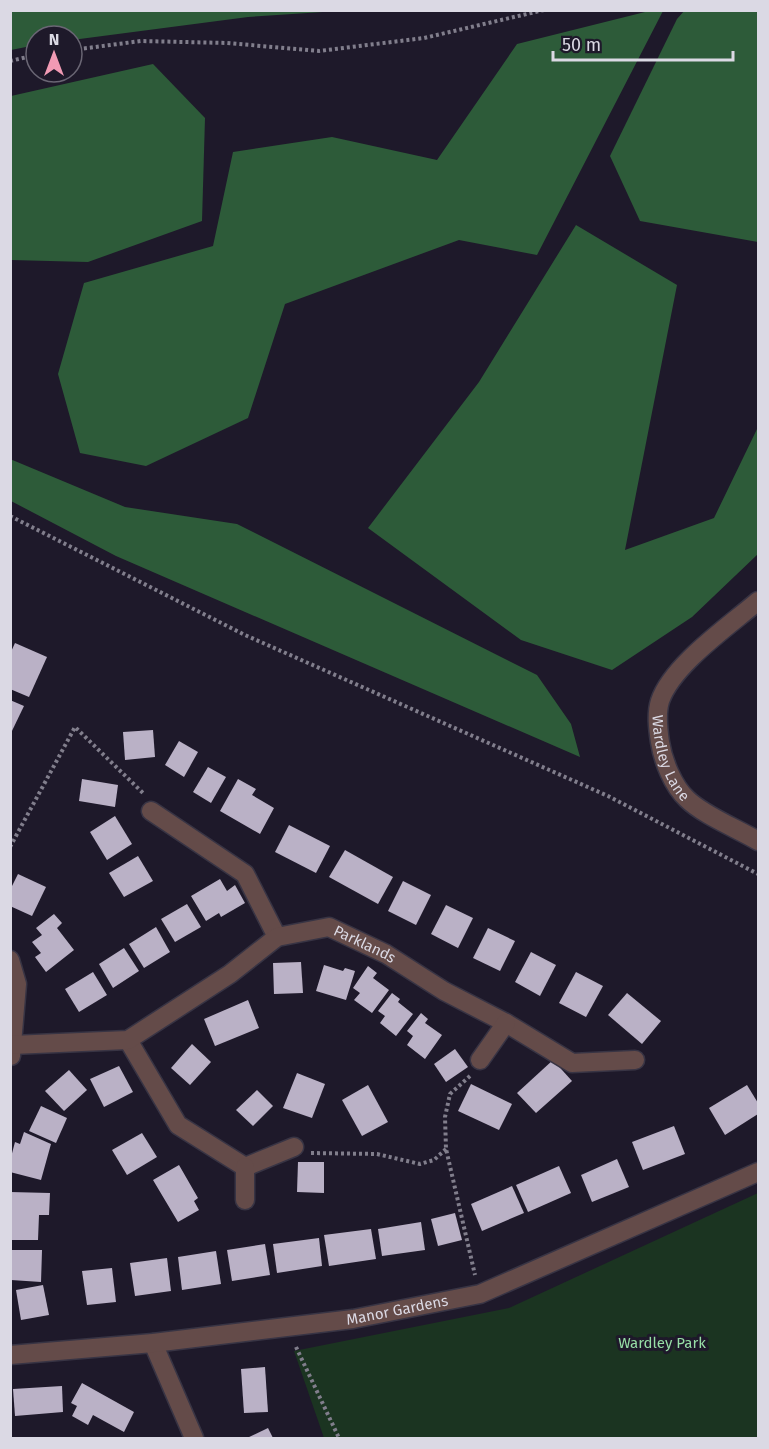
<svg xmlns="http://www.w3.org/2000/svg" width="769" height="1449" font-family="'Fira Sans',sans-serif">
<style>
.green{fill:#1b3421}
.forest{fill:#2d5b39}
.building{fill:#bab1c6}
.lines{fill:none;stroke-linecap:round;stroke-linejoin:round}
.minor-casing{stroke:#383444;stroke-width:21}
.path{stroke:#817e8c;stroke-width:4;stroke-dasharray:3 3;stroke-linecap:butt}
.minor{stroke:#644b49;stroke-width:18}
.labels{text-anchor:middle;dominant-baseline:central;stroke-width:6;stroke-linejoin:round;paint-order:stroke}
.street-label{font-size:15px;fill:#dbd9e4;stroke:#1e192a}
.park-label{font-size:15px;fill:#97dea6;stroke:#1e192a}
</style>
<rect width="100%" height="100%" fill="#1e192a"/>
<path class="green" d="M758,1193V1438H324L294,1351L509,1308Z"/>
<g class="forest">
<path d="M11,10H338V11L248,17L72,40V36H36V45L11,50Z"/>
<path d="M653,10L663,11L537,255L459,240L285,304L248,418L146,466L80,453L58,374L84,283L213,246L233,152L332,137L437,160L517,44Z"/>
<path d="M685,10L758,11V242L640,221L610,156L677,19Z"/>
<path d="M153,64L205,118L202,221L88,262L11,260V96Z"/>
<path d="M576,225L677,285L625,550L714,518L758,427V554L692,617L612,670L521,640L368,528L479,382Z"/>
<path d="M10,459L125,507L237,524L537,675L571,724L580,757L116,556L11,501Z"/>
</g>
<g class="building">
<path d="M15,643L47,657L29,697L10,689V654Z"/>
<path d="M10,700L24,706L10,735Z"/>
<path d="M153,730L155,757L125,760L123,732Z"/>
<path d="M179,741L198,752L184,777L165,765Z"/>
<path d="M208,767L226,777L211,803L193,792Z"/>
<path d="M82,779L118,785L115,807L79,801Z"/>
<path d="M238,779L256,789L252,795L274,808L260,834L220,811Z"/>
<path d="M115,816L132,844L107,860L90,832Z"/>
<path d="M289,825L330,846L316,873L275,852Z"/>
<path d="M345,850L393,877L378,904L329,877Z"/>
<path d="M138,856L153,881L124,897L109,873Z"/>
<path d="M18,874L46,887L32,916L10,906V890Z"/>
<path d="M220,879L227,891L235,885L245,903L221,917L219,913L206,921L191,896Z"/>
<path d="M403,881L431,895L416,925L388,911Z"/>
<path d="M187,904L201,927L175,942L161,919Z"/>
<path d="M446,905L473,918L458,948L431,934Z"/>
<path d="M54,914L62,923L57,928L74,950L46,972L35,957L41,953L32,942L42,935L36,928Z"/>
<path d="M156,927L170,952L144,968L129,944Z"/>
<path d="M488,928L515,941L500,971L473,958Z"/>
<path d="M124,948L139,971L113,988L99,964Z"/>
<path d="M531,952L556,965L540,996L515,982Z"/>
<path d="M301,962L303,993L274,994L273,963Z"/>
<path d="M324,965L343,971L345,968L355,971L346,1000L316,991Z"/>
<path d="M368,966L377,973L373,978L389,990L372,1013L354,1000L360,993L353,988Z"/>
<path d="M93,972L107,995L79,1012L65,989Z"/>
<path d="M576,972L603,986L586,1017L559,1003Z"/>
<path d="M392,993L400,999L398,1002L413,1014L396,1036L380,1023L385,1016L378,1011Z"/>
<path d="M627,993L661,1021L642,1044L608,1015Z"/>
<path d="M248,1000L259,1028L215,1046L204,1019Z"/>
<path d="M421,1013L428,1019L425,1023L442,1035L425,1059L407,1045L413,1036L407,1031Z"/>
<path d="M192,1044L211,1062L190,1085L171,1068Z"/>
<path d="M455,1049L468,1067L446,1082L434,1064Z"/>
<path d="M553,1060L572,1081L536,1113L517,1093Z"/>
<path d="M119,1066L133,1092L104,1107L90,1079Z"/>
<path d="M69,1070L87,1090L64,1111L45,1091Z"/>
<path d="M297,1073L325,1084L312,1118L283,1108Z"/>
<path d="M471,1084L512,1104L499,1130L458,1111Z"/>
<path d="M368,1085L388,1122L362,1136L342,1100Z"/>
<path d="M747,1085L758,1103V1114L725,1135L709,1108Z"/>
<path d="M257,1090L273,1106L253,1126L236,1110Z"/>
<path d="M41,1106L67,1118L56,1143L29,1131Z"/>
<path d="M674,1126L685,1154L643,1170L632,1142Z"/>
<path d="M24,1132L51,1144L41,1180L10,1172V1161L15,1142L20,1144Z"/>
<path d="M142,1133L157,1157L127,1175L112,1150Z"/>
<path d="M617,1159L629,1187L592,1202L581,1175Z"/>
<path d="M298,1162H324V1193L297,1192Z"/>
<path d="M179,1165L198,1198L194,1201L199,1210L178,1222L153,1180Z"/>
<path d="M559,1166L571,1193L528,1212L516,1185Z"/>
<path d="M512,1186L524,1213L482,1231L471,1204Z"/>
<path d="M10,1192L50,1193L49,1215H39L38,1240H10Z"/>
<path d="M455,1213L462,1240L438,1246L431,1219Z"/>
<path d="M421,1222L425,1250L382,1256L378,1229Z"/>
<path d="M371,1229L376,1259L329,1266L324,1235Z"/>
<path d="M319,1238L322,1266L277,1273L273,1244Z"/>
<path d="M265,1244L270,1275L232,1281L227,1250Z"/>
<path d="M10,1250H42L41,1282L11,1280Z"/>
<path d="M216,1251L221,1284L182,1290L178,1257Z"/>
<path d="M167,1258L171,1291L135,1296L130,1263Z"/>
<path d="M112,1268L116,1302L87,1305L82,1271Z"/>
<path d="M43,1285L49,1315L21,1320L16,1290Z"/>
<path d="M265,1367L268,1412L244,1413L241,1369Z"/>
<path d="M82,1383L134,1412L124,1432L93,1415L88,1425L72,1416L77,1406L71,1403Z"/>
<path d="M62,1386L63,1412L15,1416L13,1389Z"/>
<path d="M268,1428L273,1438H247Z"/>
</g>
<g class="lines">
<defs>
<g id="minor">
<path id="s1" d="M758,601C729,626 672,665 660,701C656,714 658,729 660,742C663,761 673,786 687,799C703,815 738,829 758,841"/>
<path d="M151,811L245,874L277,937"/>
<path d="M10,960L17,984L11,1056"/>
<path d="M128,1040L178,1125L245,1167L294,1147"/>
<path id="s2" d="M12,1045L128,1040L230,974L277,937L329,927L386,954L444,991L506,1023L572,1063L635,1060"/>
<path d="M480,1060L506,1023"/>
<path d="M245,1167V1200"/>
<path d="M153,1343L194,1438"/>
<path id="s3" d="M10,1355L153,1343L353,1319L480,1294L758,1172"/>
</g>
</defs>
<use href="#minor" class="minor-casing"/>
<g class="path">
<path d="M72,50L141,41L227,43L319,51L424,38L544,10"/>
<path d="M10,61L36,55"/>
<path d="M10,516L245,635L608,796L758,874"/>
<path d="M10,847L75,727L143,793"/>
<path d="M470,1076L450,1094L445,1117L446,1149L475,1275"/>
<path d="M311,1153L377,1154L420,1164L434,1160L446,1149"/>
<path d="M296,1347L339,1438"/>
</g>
<use href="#minor" class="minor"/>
</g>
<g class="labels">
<g class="street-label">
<text stroke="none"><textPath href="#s1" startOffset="201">Wardley Lane</textPath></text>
<text stroke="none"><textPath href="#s2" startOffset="390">Parklands</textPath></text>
<text stroke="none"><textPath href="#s3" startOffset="390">Manor Gardens</textPath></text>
</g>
<g class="park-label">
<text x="662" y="1343">Wardley Park</text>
</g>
</g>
<rect width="769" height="1449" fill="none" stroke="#dbd9e4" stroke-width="24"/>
<g transform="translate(54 54)"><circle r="28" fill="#1e192a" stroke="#6a6674" stroke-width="1.5"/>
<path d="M0-4.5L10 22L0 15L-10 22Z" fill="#f19ab4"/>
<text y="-9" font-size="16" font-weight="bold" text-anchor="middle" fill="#dbd9e4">N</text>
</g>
<path d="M553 51v9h180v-9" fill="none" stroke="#dbd9e4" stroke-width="3"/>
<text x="562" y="51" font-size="18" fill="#dbd9e4" stroke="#1e192a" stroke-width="4.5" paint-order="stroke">50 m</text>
</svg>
